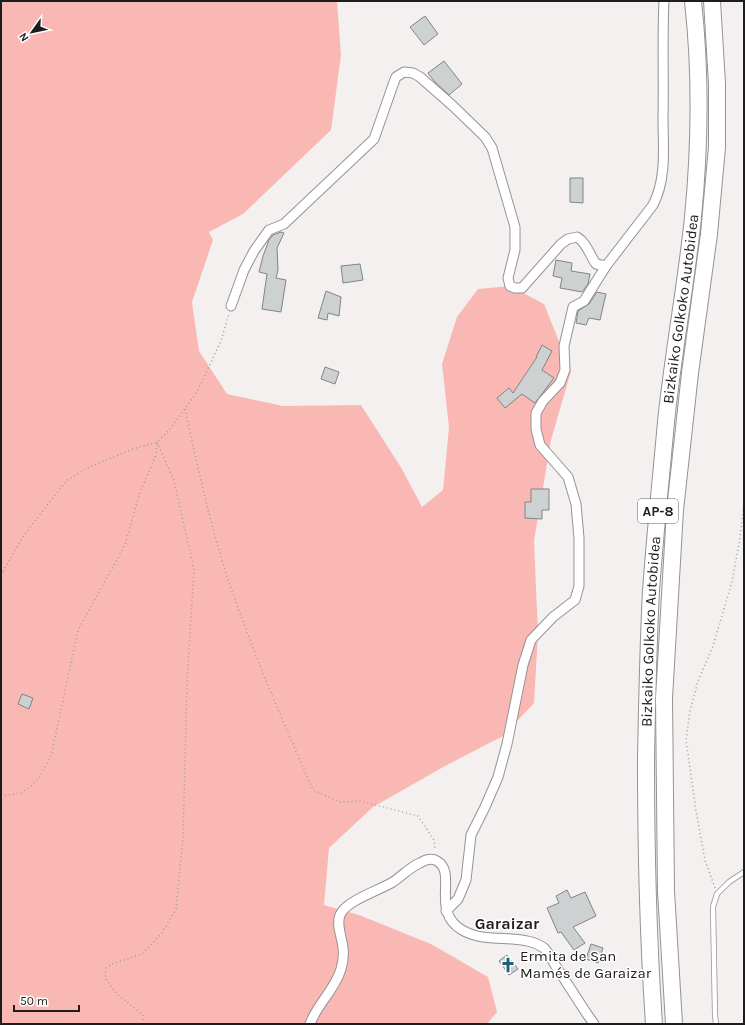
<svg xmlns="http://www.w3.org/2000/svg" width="745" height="1025" font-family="Karla,sans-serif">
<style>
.green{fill:#fab8b5}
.building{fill:#ced1d2;stroke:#818485}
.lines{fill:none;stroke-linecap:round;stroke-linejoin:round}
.lane-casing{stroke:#969292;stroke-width:6}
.street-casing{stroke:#969292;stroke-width:11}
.highway-casing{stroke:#969292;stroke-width:18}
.path{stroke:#9e9c9c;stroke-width:1.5;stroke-dasharray:1 3;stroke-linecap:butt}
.lane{stroke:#fff;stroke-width:4.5}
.street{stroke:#fff;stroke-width:9}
.highway{stroke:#fff;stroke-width:16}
.labels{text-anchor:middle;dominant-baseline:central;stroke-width:3;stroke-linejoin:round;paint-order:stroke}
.shield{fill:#fff;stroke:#626161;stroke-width:1}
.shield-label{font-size:14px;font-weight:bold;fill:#1e1d1d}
.street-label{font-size:15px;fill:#1e1d1d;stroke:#fff}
.poi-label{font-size:15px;fill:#1e1d1d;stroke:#fff;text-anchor:start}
.neighbourhood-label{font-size:16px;font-weight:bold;fill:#1e1d1d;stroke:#fff}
</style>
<rect width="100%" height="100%" fill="#f4f0f0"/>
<path class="green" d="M1,1H337L341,55L331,130L243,214L209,232L213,240L192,302L199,351L227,394L283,406L361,405L402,469L422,507L443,490L449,427L442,364L457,317L478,289L510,286L544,304L571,371L551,440L534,541L538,633L534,703L503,736L445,766L373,807L329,848L324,905L359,915L431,944L488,977L497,1012L487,1024H1Z"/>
<g class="building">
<path d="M425,16L438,34L424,45L410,27Z"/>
<path d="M444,61L462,84L449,95L435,82L428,73Z"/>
<path d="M570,178H583V203L570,202Z"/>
<path d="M281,232L284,233L277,248L278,270L276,278L286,280L281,312L262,309L267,274L259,272L263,256L269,240L273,235Z"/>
<path d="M556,260L572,263L571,271L590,274L588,284L582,292L560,288L562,278L553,276Z"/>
<path d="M360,264L363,280L343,283L341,266Z"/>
<path d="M326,291L341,297L339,316L328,313L327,320L318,318Z"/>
<path d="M597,292L606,294L600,320L589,318L586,325L576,323L578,311L589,304Z"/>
<path d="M542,345L552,351L542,370L554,378L535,403L522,394L505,408L497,398L509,388L513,393L537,357H536Z"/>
<path d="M325,367L339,372L335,384L321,379Z"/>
<path d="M531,489H549V510H542V519L525,518V502H531Z"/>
<path d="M22,694L33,698L29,709L18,704Z"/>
<path d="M567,890L571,898L585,892L596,916L573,927L585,943L574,950L561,932L558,933L547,908L559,903L556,896Z"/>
<path d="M591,944L603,948L598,963L586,959Z"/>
<path d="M507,955L518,969L509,975L499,961Z"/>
</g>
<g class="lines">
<defs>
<path id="lane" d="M716,1024L715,1015L713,907L717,894L729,882L744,872"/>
<g id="street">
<path d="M231,306L244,270L254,251L269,230L284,224L374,139L394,82L396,77L404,72L413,73L420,77L453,106L485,137L492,148L515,227V250L508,278L510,286L515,288H522L561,244L568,239L577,237C587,243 589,254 596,264L606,266L653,205C667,178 663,146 663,118C664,79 662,40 664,1"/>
<path d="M446,911L458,899L466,880L471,835L485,807L498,777L507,744L523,665L531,640L553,617L575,600L579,586V538L576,504L568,477L540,445L536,429V413L543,401L560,383L565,370L564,346L573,307L584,301L606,266"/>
<path d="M310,1024C317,1004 335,990 341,969C343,962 344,955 343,948C342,937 336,925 340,915C345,901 380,890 393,882C402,876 410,867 420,863C425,860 432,858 437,861C458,873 430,911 462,930C477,939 495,938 512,939C523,940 534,941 544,948C549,953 553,962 557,968C567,983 577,999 587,1014L594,1024"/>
</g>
<g id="highway">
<path id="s1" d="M654,1024C648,936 646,849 646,761C647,705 648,648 651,591C655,535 661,478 666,422C673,353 686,286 693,217C700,145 701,73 693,1"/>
<path d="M674,1024L666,891L664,698L675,510L690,373L709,234L717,147V84L712,1"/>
</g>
</defs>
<use href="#lane" class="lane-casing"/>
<use href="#street" class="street-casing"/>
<use href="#highway" class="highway-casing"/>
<g class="path">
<path d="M185,409C198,468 210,526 229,582C253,653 283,722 313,790L340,802L360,801L418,816L434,840L435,850"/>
<path d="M1,575L24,535L66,481L89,467L133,449L157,442L170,429L197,392L221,341L229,313"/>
<path d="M1,796L21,793L30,787L40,776L51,756L78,630L125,545L139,495L156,455L157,444"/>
<path d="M715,888L705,860L696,811L686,740L690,711L698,681L713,646L732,582L740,538L744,501"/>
<path d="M143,1024V1015L116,993L105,978L106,968L112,964L142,954L162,933L176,909L183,838L187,681L194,569L174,481L157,442"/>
</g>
<use href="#lane" class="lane"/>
<use href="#street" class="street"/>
<use href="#highway" class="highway"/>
</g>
<defs>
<symbol id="church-bare" viewBox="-9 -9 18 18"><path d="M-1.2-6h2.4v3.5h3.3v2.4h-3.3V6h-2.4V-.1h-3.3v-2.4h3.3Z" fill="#246078" stroke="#fff" stroke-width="2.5" paint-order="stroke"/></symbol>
</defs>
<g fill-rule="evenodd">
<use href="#church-bare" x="497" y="954" width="22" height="22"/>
</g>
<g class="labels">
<rect class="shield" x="638" y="499" width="40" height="24" rx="3"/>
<g class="shield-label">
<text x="658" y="511">AP-8</text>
</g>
<g class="street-label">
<text stroke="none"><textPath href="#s1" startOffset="717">Bizkaiko Golkoko Autobidea</textPath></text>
<text stroke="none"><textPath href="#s1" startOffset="393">Bizkaiko Golkoko Autobidea</textPath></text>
</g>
<g class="poi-label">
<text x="520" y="956">Ermita de San<tspan x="520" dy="17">Mamés de Garaizar</tspan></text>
</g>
<g class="neighbourhood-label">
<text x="507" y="923">Garaizar</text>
</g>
</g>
<rect width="745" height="1025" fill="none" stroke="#1e1d1d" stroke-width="4"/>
<g transform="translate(32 32) rotate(237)" stroke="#ffffff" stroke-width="3" paint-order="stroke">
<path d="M0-3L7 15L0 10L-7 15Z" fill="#1e1d1d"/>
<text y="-6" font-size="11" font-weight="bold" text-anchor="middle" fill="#1e1d1d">N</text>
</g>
<path d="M14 1005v6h65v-6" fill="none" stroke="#1e1d1d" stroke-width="2"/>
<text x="20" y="1005" font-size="12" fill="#1e1d1d" stroke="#ffffff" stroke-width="3" paint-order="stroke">50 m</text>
</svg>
